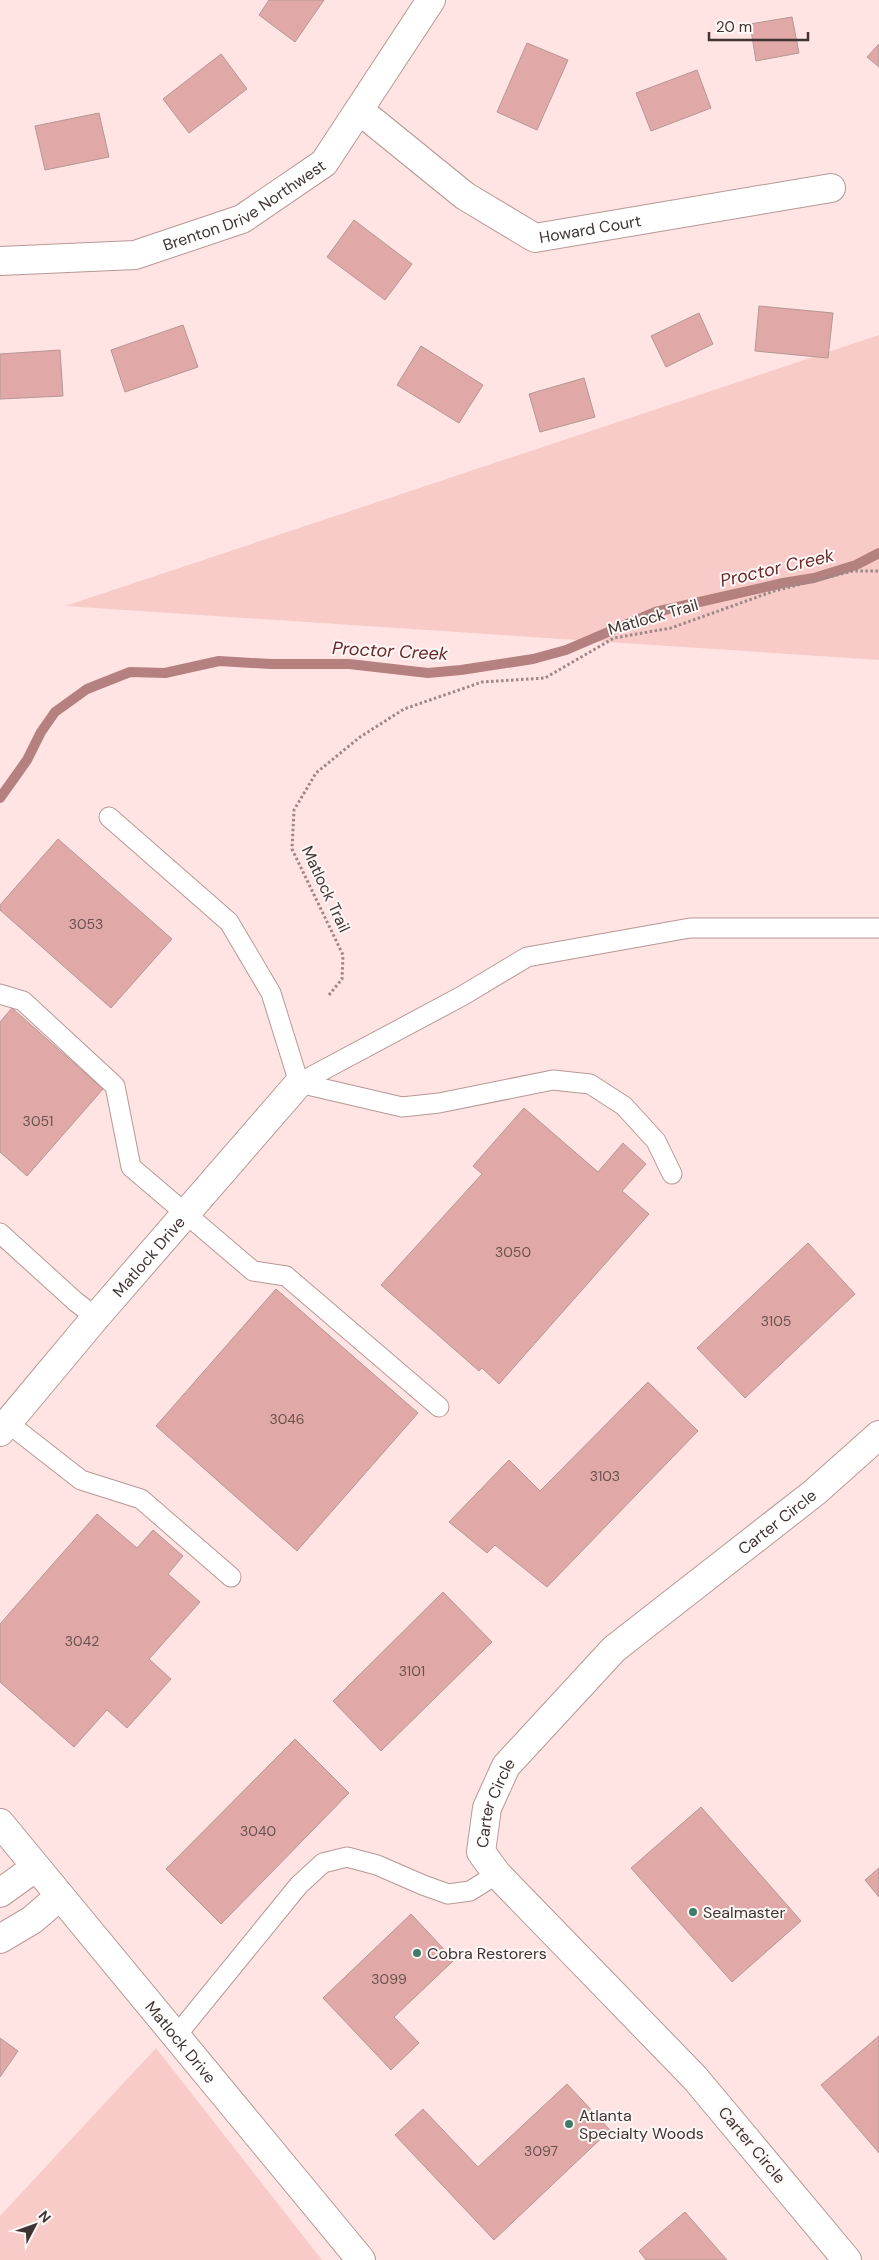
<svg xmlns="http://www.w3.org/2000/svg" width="879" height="2260" font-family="'DM Sans',sans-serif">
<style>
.green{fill:#f8cbc9}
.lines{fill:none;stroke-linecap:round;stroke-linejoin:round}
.stream{stroke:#b58180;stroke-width:10}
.building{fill:#e0a9a7;stroke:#b59795}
.service-casing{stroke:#b79896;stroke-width:21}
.minor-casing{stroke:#b79896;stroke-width:30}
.path{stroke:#9c8887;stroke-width:3;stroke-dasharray:2.5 2.5;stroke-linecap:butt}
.service{stroke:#fff;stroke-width:19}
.minor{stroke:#fff;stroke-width:28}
.poi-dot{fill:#3f7d69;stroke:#fdf7f6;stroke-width:2}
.labels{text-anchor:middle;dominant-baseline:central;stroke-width:4;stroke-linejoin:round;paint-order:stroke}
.number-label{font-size:14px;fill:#685150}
.street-label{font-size:16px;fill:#403433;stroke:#fdf7f6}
.poi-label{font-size:16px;fill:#403433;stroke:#fdf7f6;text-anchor:start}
.water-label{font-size:18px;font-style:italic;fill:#6a282a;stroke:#fdf7f6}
</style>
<rect width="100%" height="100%" fill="#ffe4e3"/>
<g class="green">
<path d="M879,335V660L65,606Z"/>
<path d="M156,2048L322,2260H0V2216Z"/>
</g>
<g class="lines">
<path class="stream" d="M0,798L27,760L41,732L55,712L87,689L130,672L165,673L219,661L271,664H349L428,673L461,670L533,659L566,650L655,612L783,583L814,578L856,565L879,553"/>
</g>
<g class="building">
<path d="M269,0H324L295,42L259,15Z"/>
<path d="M792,17L799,53L756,61L750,24Z"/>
<path d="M527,43L568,60L537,130L497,112Z"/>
<path d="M879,44V67L867,57Z"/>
<path d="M221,54L247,89L189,133L163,99Z"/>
<path d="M697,70L711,108L651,131L636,93Z"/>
<path d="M99,113L109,157L45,170L35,126Z"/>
<path d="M354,220L412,264L385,300L327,257Z"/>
<path d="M759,306L833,313L828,358L755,351Z"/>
<path d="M699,313L713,344L666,367L651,336Z"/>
<path d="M183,325L198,367L125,392L111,350Z"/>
<path d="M421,346L483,385L459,423L397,385Z"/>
<path d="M60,350L63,396L0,399V354Z"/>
<path d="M584,378L595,417L540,432L529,394Z"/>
<path d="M58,839L172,939L111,1008L0,910V905Z"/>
<path d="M12,1008L103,1089L27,1176L0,1152V1022Z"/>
<path d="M524,1108L598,1172L623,1143L646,1164L622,1191L649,1214L499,1384L482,1368L479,1371L381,1285L482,1174L473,1166Z"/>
<path d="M808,1243L855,1294L745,1398L697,1348Z"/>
<path d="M276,1289L418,1413L297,1551L156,1426Z"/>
<path d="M648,1382L698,1431L547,1587L495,1545L487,1553L449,1522L509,1460L540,1491Z"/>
<path d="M97,1514L137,1548L153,1530L183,1556L168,1574L200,1602L149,1659L171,1679L127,1728L107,1710L74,1747L0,1682V1624Z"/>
<path d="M443,1592L492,1642L381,1751L333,1701Z"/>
<path d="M295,1739L349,1793L221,1924L166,1869Z"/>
<path d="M701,1807L801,1921L732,1982L631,1868Z"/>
<path d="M879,1868V1897L865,1880Z"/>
<path d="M411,1914L454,1960L394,2017L419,2043L391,2070L323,1998Z"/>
<path d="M879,2036V2153L821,2085Z"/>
<path d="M0,2038L18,2051L0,2077Z"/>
<path d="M567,2084L610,2130L494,2240L395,2135L423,2109L478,2167Z"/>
<path d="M685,2212L727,2260H646L639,2251Z"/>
</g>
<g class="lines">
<defs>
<g id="service">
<path d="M109,817L229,922L271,993L299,1083"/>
<path d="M0,994L23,1001L115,1086L131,1167L253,1271L286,1276L439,1407"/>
<path d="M299,1083L462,996L527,957L690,928H879"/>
<path d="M299,1083L402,1107L439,1103L553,1080L590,1084L624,1106L656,1141L672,1174"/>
<path d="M0,1233L76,1302L96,1317"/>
<path d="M8,1423L81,1480L141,1499L231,1577"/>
<path d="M176,2036L299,1885L323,1863L347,1857L377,1865L423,1885L448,1894L470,1891L497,1874"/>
</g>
<g id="minor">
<path id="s1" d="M359,110L465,196L535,238L831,188"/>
<path id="s2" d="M0,261L135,255L242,219L324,163L431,0"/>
<path id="s3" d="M0,1432L96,1317L299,1083"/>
<path id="s4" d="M0,1823L361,2260"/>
<path d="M0,1893L36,1867"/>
<path d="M0,1939L32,1920L60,1896"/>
<path id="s5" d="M847,2260L695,2078L497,1874L481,1852L487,1808L506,1766L614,1649L815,1492L879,1435"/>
</g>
</defs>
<use href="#service" class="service-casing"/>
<use href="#minor" class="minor-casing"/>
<path class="path" d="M329,995L342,979L343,955L292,849L294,810L316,773L360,737L404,709L482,682L545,678L614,638L671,628L774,591L853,571H879"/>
<use href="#service" class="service"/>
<use href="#minor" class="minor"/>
</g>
<g class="poi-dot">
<circle cx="693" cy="1912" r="5"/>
<circle cx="417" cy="1953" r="5"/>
<circle cx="569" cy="2124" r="5"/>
</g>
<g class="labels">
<g class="number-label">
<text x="86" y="924">3053</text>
<text x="38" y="1121">3051</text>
<text x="513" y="1252">3050</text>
<text x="776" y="1321">3105</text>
<text x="287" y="1419">3046</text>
<text x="605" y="1476">3103</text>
<text x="82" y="1641">3042</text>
<text x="412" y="1671">3101</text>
<text x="258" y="1831">3040</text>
<text x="389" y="1979">3099</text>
<text x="541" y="2151">3097</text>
</g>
<g class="street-label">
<text stroke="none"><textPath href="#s2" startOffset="256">Brenton Drive Northwest</textPath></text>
<text stroke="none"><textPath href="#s1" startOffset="274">Howard Court</textPath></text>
<text transform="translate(653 617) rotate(-16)">Matlock Trail</text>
<text transform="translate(326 889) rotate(65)">Matlock Trail</text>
<text stroke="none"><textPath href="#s3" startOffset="230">Matlock Drive</textPath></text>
<text stroke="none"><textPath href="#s5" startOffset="1005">Carter Circle</textPath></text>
<text stroke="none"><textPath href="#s5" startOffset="600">Carter Circle</textPath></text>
<text stroke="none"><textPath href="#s4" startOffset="284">Matlock Drive</textPath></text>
<text transform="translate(752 2145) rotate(50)">Carter Circle</text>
</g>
<g class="poi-label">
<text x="703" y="1912">Sealmaster</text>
<text x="427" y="1953">Cobra Restorers</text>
<text x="579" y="2115">Atlanta<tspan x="579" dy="18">Specialty Woods</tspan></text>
</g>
<g class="water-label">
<text transform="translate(777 568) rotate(-13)">Proctor Creek</text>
<text transform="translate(390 651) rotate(3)">Proctor Creek</text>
</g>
</g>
<g transform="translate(35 2225) rotate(49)" stroke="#fdf7f6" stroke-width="4" paint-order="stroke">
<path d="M0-4L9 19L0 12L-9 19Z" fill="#403433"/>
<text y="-8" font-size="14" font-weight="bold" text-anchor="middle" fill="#403433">N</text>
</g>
<path d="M709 32v8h99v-8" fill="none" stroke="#403433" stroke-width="2.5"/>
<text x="716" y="32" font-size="15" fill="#403433" stroke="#fdf7f6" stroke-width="4" paint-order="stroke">20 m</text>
</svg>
